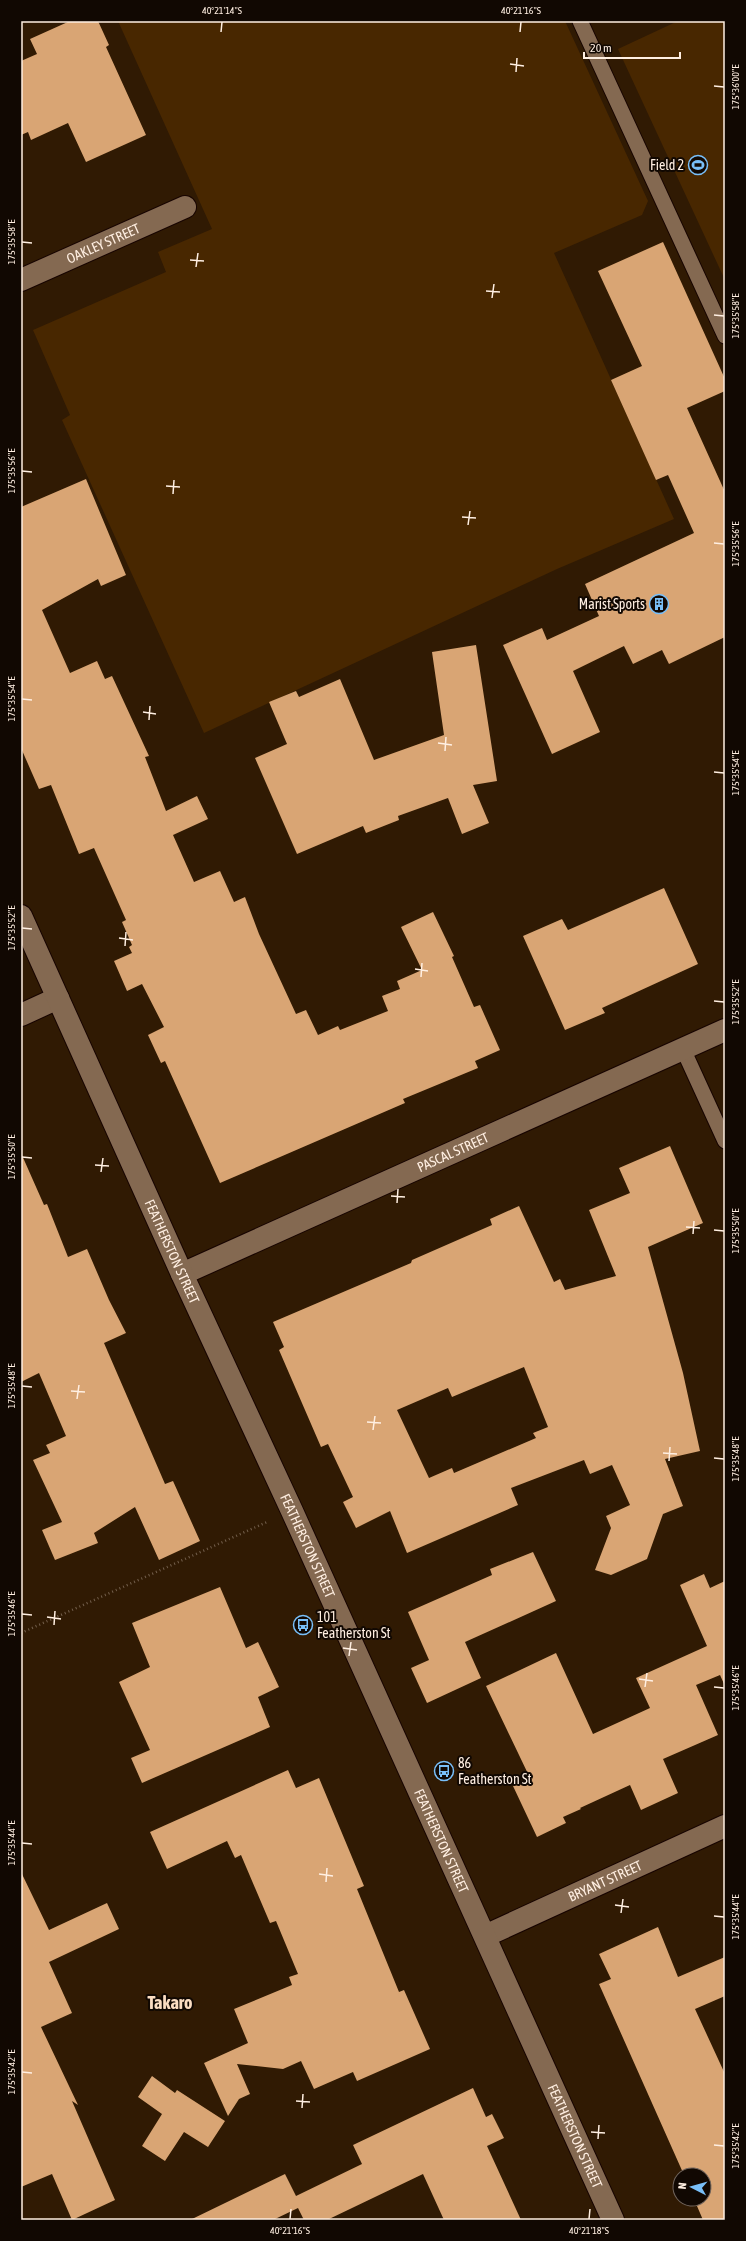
<svg xmlns="http://www.w3.org/2000/svg" width="746" height="2241" font-family="'Asap Condensed',sans-serif">
<style>
.green{fill:#482700}
.building{fill:#d9a574;fill-rule:evenodd}
.lines{fill:none;stroke-linecap:round;stroke-linejoin:round}
.service-casing{stroke:#170400;stroke-width:17}
.minor-casing{stroke:#170400;stroke-width:24}
.tertiary-casing{stroke:#170400;stroke-width:24}
.secondary-casing{stroke:#170400;stroke-width:24}
.path{stroke:#735f4c;stroke-width:2.5;stroke-dasharray:1 3;stroke-linecap:butt}
.service{stroke:#846951;stroke-width:15}
.minor{stroke:#846951;stroke-width:22}
.tertiary{stroke:#846951;stroke-width:22}
.secondary{stroke:#846951;stroke-width:22}
.ticks{fill:none;stroke:#ffefe2;stroke-width:1.5}
.labels{text-anchor:middle;dominant-baseline:central;stroke-width:4;stroke-linejoin:round;paint-order:stroke}
.poi-label{font-size:14px;fill:#ffefe2;stroke:#110802;text-anchor:end}
.street-label{font-size:14px;fill:#ffefe2;stroke:#110802}
.district-label{font-size:18px;font-weight:bold;fill:#fbddc2;stroke:#110802}
.neatline{fill:none;stroke:#ffefe2;stroke-width:1.5}
.ticks-label{font-size:10px;text-anchor:middle;fill:#ffefe2}
</style>
<rect width="100%" height="100%" fill="#301a03"/>
<g class="green">
<path d="M118,21H565L648,201L642,215L554,253L674,519L557,569L204,733L62,420L70,415L33,330L166,272L158,252L212,229Z"/>
<path d="M678,21H725V280L618,49Z"/>
</g>
<g class="building">
<path d="M70,21H98L109,45L106,47L146,135L86,162L68,123L31,140L28,132L21,135V61L37,54L30,39Z"/>
<path d="M663,242L725,379V391L687,408L725,492V637L669,664L662,650L633,664L624,646L573,671L600,732L552,754L503,645L542,628L547,640L599,616L585,584L694,533L668,475L656,480L611,380L642,366L598,271Z"/>
<path d="M86,479L126,575L101,586L98,579L42,610L70,673L97,661L105,679L112,676L149,756L145,757L166,811L197,796L208,819L173,835L194,882L220,871L234,902L245,897L259,934L296,1014L306,1010L318,1035L338,1026L340,1030L388,1011L382,996L400,989L397,981L422,970L401,927L433,912L454,956L452,957L474,1007L480,1005L500,1050L475,1061L478,1068L403,1099L405,1103L220,1183L165,1061L161,1063L148,1035L164,1027L142,984L127,991L114,961L132,953L129,947L132,945L122,922L126,920L94,848L79,854L51,785L39,789L21,748V507Z"/>
<path d="M476,645L497,781L473,785L489,823L462,834L448,798L398,816L399,820L366,833L363,826L297,854L255,758L287,744L269,702L296,691L299,697L340,679L374,760L444,735L432,652Z"/>
<path d="M664,888L698,964L602,1008L605,1013L565,1030L523,936L562,919L568,930Z"/>
<path d="M670,1146L703,1223L648,1247L683,1373L700,1451L665,1459L683,1506L663,1514L647,1559L611,1575L595,1570L611,1528L606,1516L630,1505L612,1465L590,1474L584,1460L511,1488L518,1505L407,1553L390,1511L356,1528L343,1502L353,1497L328,1444L321,1447L279,1350L284,1347L273,1322L411,1263L412,1260L492,1225L490,1219L519,1206L554,1282L560,1279L565,1290L616,1276L589,1210L630,1193L619,1168ZM524,1367L548,1427L533,1433L536,1438L454,1473L452,1468L429,1478L397,1410L448,1388L452,1397Z"/>
<path d="M21,1153L44,1205L47,1204L68,1257L87,1249L109,1300L126,1333L104,1343L165,1484L173,1481L200,1541L159,1560L135,1507L94,1533L98,1543L55,1560L42,1530L62,1522L33,1460L50,1453L46,1445L66,1436L39,1373L21,1382Z"/>
<path d="M533,1552L556,1601L465,1642L481,1678L427,1703L411,1668L429,1660L408,1612L492,1575L490,1569Z"/>
<path d="M704,1574L710,1588L725,1581V1686L720,1675L696,1685L718,1735L663,1759L678,1793L641,1810L630,1785L580,1808L581,1809L563,1817L566,1823L537,1837L513,1786L530,1778L486,1686L556,1653L593,1734L650,1708L636,1678L707,1646L680,1585Z"/>
<path d="M220,1587L246,1648L258,1642L279,1687L258,1697L270,1727L142,1783L131,1758L150,1750L119,1682L150,1667L132,1623Z"/>
<path d="M288,1770L296,1788L319,1778L364,1886L357,1889L399,1992L404,1990L430,2049L357,2081L353,2072L314,2089L301,2061L283,2069L237,2064L250,2094L239,2099L228,2116L204,2063L248,2043L234,2009L292,1985L289,1977L298,1974L276,1921L270,1923L241,1855L235,1858L227,1841L167,1869L150,1832Z"/>
<path d="M21,1872L49,1930L107,1903L119,1929L49,1962L72,2013L41,2027L78,2105L72,2101L115,2200L72,2220L52,2174L21,2187Z"/>
<path d="M658,1927L678,1977L725,1957V1996L695,2009L725,2074V2220H703L694,2199H704V2175H684L599,1984L611,1979L599,1954Z"/>
<path d="M152,2076L175,2093L177,2090L225,2121L208,2147L184,2132L165,2161L142,2146L162,2114L138,2097Z"/>
<path d="M473,2088L486,2117L492,2114L504,2138L487,2146L521,2220H444L423,2174L327,2220H304L298,2208L273,2220H190L285,2174L296,2196L362,2164L353,2145Z"/>
</g>
<g class="lines">
<defs>
<g id="service">
<path d="M580,21L725,336"/>
<path d="M683,1049L725,1141"/>
</g>
<g id="minor">
<path id="s1" d="M21,280L185,207"/>
<path d="M21,1015L58,998"/>
<path id="s2" d="M485,1936L725,1826"/>
</g>
<g id="tertiary">
<path id="s3" d="M182,1274L725,1030"/>
</g>
<g id="secondary">
<path id="s4" d="M21,916L182,1274L292,1511L613,2220"/>
</g>
</defs>
<use href="#service" class="service-casing"/>
<use href="#minor" class="minor-casing"/>
<use href="#tertiary" class="tertiary-casing"/>
<use href="#secondary" class="secondary-casing"/>
<path class="path" d="M21,1633L267,1522"/>
<use href="#service" class="service"/>
<use href="#minor" class="minor"/>
<use href="#tertiary" class="tertiary"/>
<use href="#secondary" class="secondary"/>
</g>
<path class="ticks" d="M221,32L222,22M520,32L521,22M510,64L524,66M516,72L517,58M714,86L724,87M22,242L32,243M190,260L204,261M196,267L198,253M486,291L500,292M492,298L494,284M714,315L724,316M22,471L32,472M166,486L180,487M173,494L174,480M462,517L476,518M468,525L470,511M714,543L724,544M22,699L32,700M143,712L156,714M149,720L150,706M438,743L452,745M445,751L446,737M714,772L724,773M22,928L32,929M119,938L133,940M125,946L126,932M415,969L428,971M421,977L422,963M714,1001L724,1002M22,1157L32,1158M95,1165L109,1166M101,1172L103,1158M391,1196L405,1197M397,1203L398,1189M686,1227L700,1228M714,1230L724,1231M693,1234L694,1221M22,1386L32,1387M71,1391L85,1392M77,1399L79,1385M367,1422L381,1423M373,1430L375,1416M663,1453L677,1454M714,1458L724,1459M669,1461L670,1447M22,1614L32,1615M47,1617L61,1619M54,1625L55,1611M343,1648L357,1650M349,1656L351,1642M639,1679L653,1681M645,1687L647,1673M714,1687L724,1688M22,1843L32,1844M319,1874L333,1876M326,1882L327,1868M615,1905L629,1907M621,1913L623,1899M714,1916L724,1917M22,2072L32,2073M296,2101L310,2102M302,2108L303,2094M591,2132L605,2133M598,2139L599,2125M714,2145L724,2146M290,2219L291,2209M589,2219L590,2209"/>
<defs>
<symbol id="stadium-ring" viewBox="-11 -11 22 22"><circle r="9.5" fill="#110802" stroke="#79bff8" stroke-width="1.5"/><path d="M0-5a6.5 5 0 1 0 0 10a6.5 5 0 1 0 0-10ZM-3.5-1.8h7v3.6h-7Z" fill="#79bff8"/></symbol>
<symbol id="building-ring" viewBox="-11 -11 22 22"><circle r="9.5" fill="#110802" stroke="#79bff8" stroke-width="1.5"/><path d="M-4-6H4V6H1V3H-1V6H-4ZM-2.5-4.3h1.7v1.8h-1.7ZM.8-4.3h1.7v1.8H.8ZM-2.5-1h1.7V.8h-1.7ZM.8-1h1.7V.8H.8Z" fill="#79bff8"/></symbol>
<symbol id="bus-ring" viewBox="-11 -11 22 22"><circle r="9.5" fill="#110802" stroke="#79bff8" stroke-width="1.5"/><path d="M-5-6H5V4H4V6H2V4H-2V6H-4V4H-5ZM-3.5-4V0h7V-4ZM-3.5 1.2v1.5H-2V1.2ZM2 1.2v1.5H3.5V1.2Z" fill="#79bff8"/></symbol>
</defs>
<g fill-rule="evenodd">
<use href="#stadium-ring" x="687" y="154" width="22" height="22"/>
<use href="#building-ring" x="648" y="593" width="22" height="22"/>
<use href="#bus-ring" x="292" y="1614" width="22" height="22"/>
<use href="#bus-ring" x="433" y="1760" width="22" height="22"/>
</g>
<g class="labels">
<g class="poi-label">
<text x="684" y="165">Field 2</text>
<text x="645" y="604">Marist Sports</text>
<text x="317" y="1617" text-anchor="start">101<tspan x="317" dy="16">Featherston St</tspan></text>
<text x="458" y="1763" text-anchor="start">86<tspan x="458" dy="16">Featherston St</tspan></text>
</g>
<g class="street-label">
<text stroke="none"><textPath href="#s1" startOffset="90">OAKLEY STREET</textPath></text>
<text stroke="none"><textPath href="#s3" startOffset="297">PASCAL STREET</textPath></text>
<text stroke="none"><textPath href="#s4" startOffset="368">FEATHERSTON STREET</textPath></text>
<text stroke="none"><textPath href="#s4" startOffset="692">FEATHERSTON STREET</textPath></text>
<text stroke="none"><textPath href="#s4" startOffset="1016">FEATHERSTON STREET</textPath></text>
<text stroke="none"><textPath href="#s2" startOffset="132">BRYANT STREET</textPath></text>
<text stroke="none"><textPath href="#s4" startOffset="1340">FEATHERSTON STREET</textPath></text>
</g>
<g class="district-label">
<text x="170" y="2002">Takaro</text>
</g>
</g>
<rect width="746" height="2241" fill="none" stroke="#110802" stroke-width="44"/>
<g transform="translate(692 2187) rotate(276)"><circle r="19" fill="#110802" stroke="#70645c"/>
<path d="M0-3L7 15L0 10L-7 15Z" fill="#79bff8"/>
<text y="-6" font-size="11" font-weight="bold" text-anchor="middle" fill="#ffefe2">N</text>
</g>
<path d="M584 52v6h96v-6" fill="none" stroke="#ffefe2" stroke-width="2"/>
<text x="590" y="52" font-size="12" fill="#ffefe2" stroke="#110802" stroke-width="3" paint-order="stroke">20 m</text>
<rect x="22" y="22" width="702" height="2197" class="neatline"/>
<g class="ticks-label">
<text x="222" y="14">40°21'14"S</text>
<text x="521" y="14">40°21'16"S</text>
<text transform="translate(735 87) rotate(-90)" y="4">175°36'00"E</text>
<text transform="translate(11 242) rotate(-90)" y="4">175°35'58"E</text>
<text transform="translate(735 316) rotate(-90)" y="4">175°35'58"E</text>
<text transform="translate(11 471) rotate(-90)" y="4">175°35'56"E</text>
<text transform="translate(735 544) rotate(-90)" y="4">175°35'56"E</text>
<text transform="translate(11 699) rotate(-90)" y="4">175°35'54"E</text>
<text transform="translate(735 773) rotate(-90)" y="4">175°35'54"E</text>
<text transform="translate(11 928) rotate(-90)" y="4">175°35'52"E</text>
<text transform="translate(735 1002) rotate(-90)" y="4">175°35'52"E</text>
<text transform="translate(11 1157) rotate(-90)" y="4">175°35'50"E</text>
<text transform="translate(735 1231) rotate(-90)" y="4">175°35'50"E</text>
<text transform="translate(11 1386) rotate(-90)" y="4">175°35'48"E</text>
<text transform="translate(735 1459) rotate(-90)" y="4">175°35'48"E</text>
<text transform="translate(11 1614) rotate(-90)" y="4">175°35'46"E</text>
<text transform="translate(735 1688) rotate(-90)" y="4">175°35'46"E</text>
<text transform="translate(11 1843) rotate(-90)" y="4">175°35'44"E</text>
<text transform="translate(735 1917) rotate(-90)" y="4">175°35'44"E</text>
<text transform="translate(11 2072) rotate(-90)" y="4">175°35'42"E</text>
<text transform="translate(735 2146) rotate(-90)" y="4">175°35'42"E</text>
<text x="290" y="2234">40°21'16"S</text>
<text x="589" y="2234">40°21'18"S</text>
</g>
</svg>
